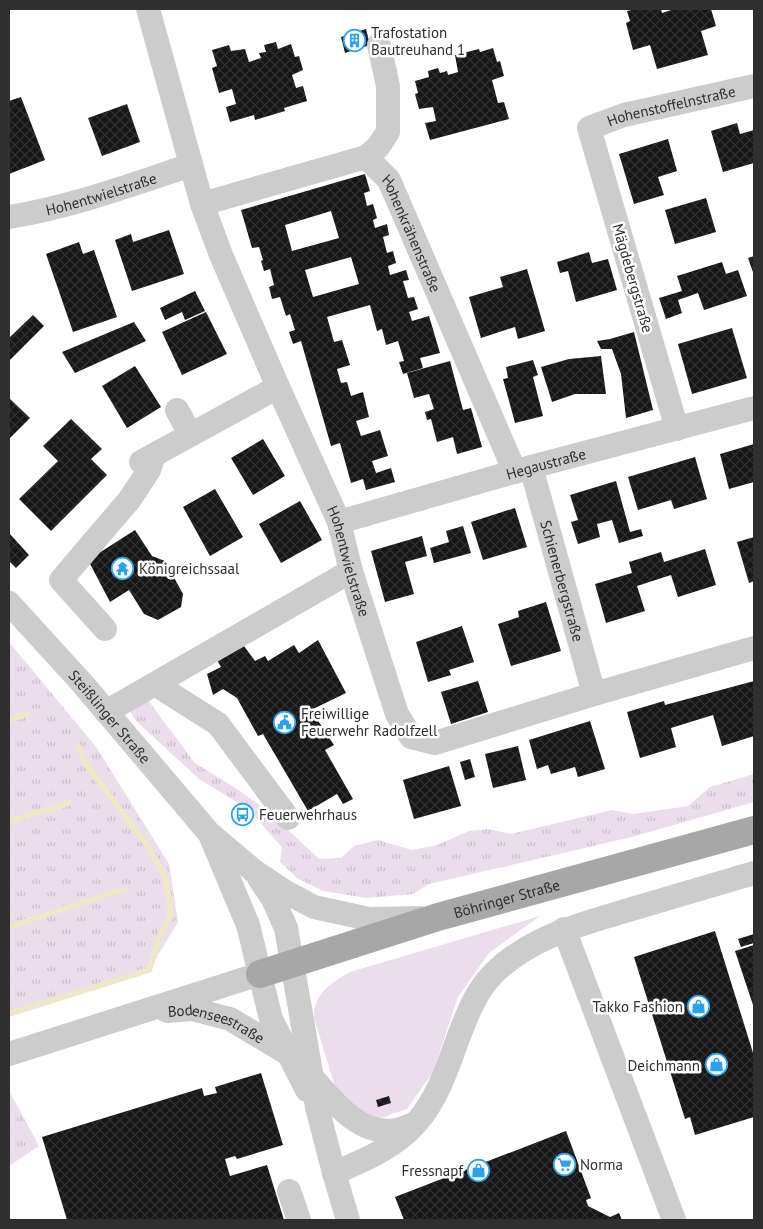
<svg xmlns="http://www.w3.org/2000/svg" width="763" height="1229" font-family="'PT Sans',sans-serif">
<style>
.grass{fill:url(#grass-tufts)}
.green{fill:#ecdded}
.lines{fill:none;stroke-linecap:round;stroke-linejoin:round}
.stream{stroke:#eee8c8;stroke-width:6}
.building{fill:url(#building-cross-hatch);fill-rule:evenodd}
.minor{stroke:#ccc;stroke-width:24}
.major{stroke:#a7a7a7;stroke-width:28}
.labels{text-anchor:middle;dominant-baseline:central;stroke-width:5;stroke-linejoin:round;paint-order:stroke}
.poi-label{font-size:15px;fill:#2f2f2f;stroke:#fff;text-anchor:start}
.street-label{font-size:15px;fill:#2f2f2f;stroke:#fff}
</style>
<defs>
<pattern id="grass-tufts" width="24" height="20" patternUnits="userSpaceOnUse" patternTransform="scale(1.25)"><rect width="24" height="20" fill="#ecdded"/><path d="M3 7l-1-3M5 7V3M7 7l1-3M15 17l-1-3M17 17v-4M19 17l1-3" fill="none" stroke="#cbbecc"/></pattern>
<pattern id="building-cross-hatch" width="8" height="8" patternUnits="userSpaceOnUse" patternTransform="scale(1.25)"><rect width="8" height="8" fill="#161616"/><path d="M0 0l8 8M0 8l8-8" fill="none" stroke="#303030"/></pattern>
</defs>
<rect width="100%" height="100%" fill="#fff"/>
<g class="grass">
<path d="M9,642L97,748L169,864L178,922L149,970L9,1014Z"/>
<path d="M147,699L195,763L237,789L270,813L319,859L341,858L354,846L378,840L412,850L437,845L469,831L488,829L511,834L612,810L633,814L688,806L710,787L754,774V802L632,837L429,884L413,894L367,898L323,891L297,878L280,862L282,847L248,809L199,779L136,721L130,711Z"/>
<path d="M9,1091L39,1146L9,1166Z"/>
</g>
<path class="green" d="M540,916L489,953L458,997L433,1072L407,1109L378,1119L353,1107L336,1090L314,1018C313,994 331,983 350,972Z"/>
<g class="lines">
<g class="stream">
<path d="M9,720L26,714"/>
<path d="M9,822L69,803"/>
<path d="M9,927L124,889"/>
<path d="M9,1014L149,970L159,938L170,916V905L165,876L147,845L86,764L78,746"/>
</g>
</g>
<g class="building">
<path d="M635,9H661L662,13L674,9H711L716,26L701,31L708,55L657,69L650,45L633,50L626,23L630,21L627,11Z"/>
<path d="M366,29L370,45L345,53L341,37Z"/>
<path d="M276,42L278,49L291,44L295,57L299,56L303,70L292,75L296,88L303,86L307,101L284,108L285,111L255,120L254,115L230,122L226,107L236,104L232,89L219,93L212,68L217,66L212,50L229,45L231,51L245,49L249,62L261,58L259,53L266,52L264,45Z"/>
<path d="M493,48L497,62L500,61L504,76L492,80L498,103L504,102L509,119L430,140L425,123L436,121L433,107L419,109L415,94L418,93L415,81L429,77L428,71L438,68L440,73L447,71L448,75L458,72L455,55L479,49L480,52Z"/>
<path d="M21,97L45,160L9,174V101Z"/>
<path d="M127,104L140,142L102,156L88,118Z"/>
<path d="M737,123L740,134L754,130V163L723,172L711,131Z"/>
<path d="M668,139L677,171L658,177L664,195L634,204L619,154Z"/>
<path d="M365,174L370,191L364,193L367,206L373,204L377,218L373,220L375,228L387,224L389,235L383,237L387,253L393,251L396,263L388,266L390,275L406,270L409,280L403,281L408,298L414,297L418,309L409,312L412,321L429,316L440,353L420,358L423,368L403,374L399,362L404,361L398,341L386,345L382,329L377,331L370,305L327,317L334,342L342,340L350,365L337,369L341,383L347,382L351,396L363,392L369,417L356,421L361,436L380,430L388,456L372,461L376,473L391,468L395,482L366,490L363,479L351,483L340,443L331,446L301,341L293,344L289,332L295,330L290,314L286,316L280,297L272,299L269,287L274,285L270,269L264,271L261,261L263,260L259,247L252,248L241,210ZM331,211L339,238L292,251L285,225ZM351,257L359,284L313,297L305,270Z"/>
<path d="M706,198L716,232L675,244L665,210Z"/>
<path d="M169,230L184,274L132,291L115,240L131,234L133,242Z"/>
<path d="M79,242L83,254L94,250L117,317L73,332L46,254Z"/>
<path d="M589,252L592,263L608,259L617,290L576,302L568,271L560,273L557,262Z"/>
<path d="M754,256V275L748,258Z"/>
<path d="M722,262L726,274L738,270L747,296L704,310L698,293L678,300L682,313L666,319L659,298L682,291L677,276Z"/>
<path d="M527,269L545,331L518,339L515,327L481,338L469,297L503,287L500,277Z"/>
<path d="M195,291L205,311L185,320L182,312L165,320L160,308Z"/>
<path d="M206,312L227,354L182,375L162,332Z"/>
<path d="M33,315L44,326L9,361V338Z"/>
<path d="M134,322L146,341L75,373L62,352Z"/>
<path d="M732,328L747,378L692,394L678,344Z"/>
<path d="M634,332L653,410L626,418L621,374L612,349H601L597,341L610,339Z"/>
<path d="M601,356L606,394H575L552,402L541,367L569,359Z"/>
<path d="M533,360L538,375L533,377L543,416L515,423L503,379L508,378L506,367Z"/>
<path d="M450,361L463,410L471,408L482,447L457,454L453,437L437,442L431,419L427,420L425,412L434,409L429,394L414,398L407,373Z"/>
<path d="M135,366L161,407L127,428L102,386Z"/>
<path d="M9,398L30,418L9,439Z"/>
<path d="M71,419L102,449L91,459L107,475L51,531L19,499L58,461L43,446Z"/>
<path d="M263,439L285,476L253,495L231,458Z"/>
<path d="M754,444V482L729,489L720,454Z"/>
<path d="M695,457L707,499L674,509L671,500L638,510L628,477Z"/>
<path d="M616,481L630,532L641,529L643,536L619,543L612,520L597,524L600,537L578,544L571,522L578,520L570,495Z"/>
<path d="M215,489L243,537L210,556L183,507Z"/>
<path d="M300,501L322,540L281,563L259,524Z"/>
<path d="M515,508L527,547L483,560L471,522Z"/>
<path d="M463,526L471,553L434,563L430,548L449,542L446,531Z"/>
<path d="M135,530L152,556L165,561L183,594L181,607L158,620L144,614L129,590L110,602L88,560Z"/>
<path d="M9,533L29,555L16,568L9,561Z"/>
<path d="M422,536L427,556L405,562L414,594L385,602L371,551Z"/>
<path d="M754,537V581L749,583L737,542Z"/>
<path d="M705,549L716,585L678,597L671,575L637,586L645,611L606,623L595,584L632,573L629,562L661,552L664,562Z"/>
<path d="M546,602L561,651L511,666L498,624L519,617L518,611Z"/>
<path d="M462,626L474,662L449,670L451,675L428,682L416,642Z"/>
<path d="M318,640L346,693L311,710L334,745L325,750L353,799L343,804L337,794L308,811L263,734L258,736L237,698L223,689L213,695L207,674L221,667L217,660L244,646L255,661L265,656L268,661L294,645L299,653Z"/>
<path d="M478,681L488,712L451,724L441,692Z"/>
<path d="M754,681V736L722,746L713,715L671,728L676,747L640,758L627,712L664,701L665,705Z"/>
<path d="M590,721L605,769L578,777L575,767L551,774L548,765L537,769L529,740Z"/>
<path d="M518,746L526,780L493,788L485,754Z"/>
<path d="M470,759L475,777L465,780L460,762Z"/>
<path d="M449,766L461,806L414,819L403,780Z"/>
<path d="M715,931L754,1056V1117L695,1135L690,1117L685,1119L634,957Z"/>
<path d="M754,934V943L741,947L738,939Z"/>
<path d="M754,945V1008L735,951Z"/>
<path d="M261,1073L283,1145L237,1159L235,1156L225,1159L230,1176L267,1165L284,1220H67L42,1137L202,1088L204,1096L217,1093L215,1087Z"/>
<path d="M389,1096L391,1103L378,1107L376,1100Z"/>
<path d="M566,1131L591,1198L586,1200L588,1206L610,1217L619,1213L622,1220H404L395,1197Z"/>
</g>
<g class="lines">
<g class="minor">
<path id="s1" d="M148,9L202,204L221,255L278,387L339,522L351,571L397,714L411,737L435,743L594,694L754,648"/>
<path d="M366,157L378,147L388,132V86L379,45"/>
<path id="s2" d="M202,204L366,157L389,180L515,472"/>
<path id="s3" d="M9,217C71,207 131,185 191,165"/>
<path d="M177,410L190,434"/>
<path id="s4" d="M677,429L589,128L624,115L754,86"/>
<path d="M141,462L278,387"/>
<path id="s5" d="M531,467L594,694"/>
<path id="s6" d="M339,522L531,467L754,408"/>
<path id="s7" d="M9,603L82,683L209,833L254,871L284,891L314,907L369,919L419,918"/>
<path d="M105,629L61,580L130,499L149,470L154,455"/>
<path d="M155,684L218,724L288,818"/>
<path d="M106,712L351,571"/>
<path d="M211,837L248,925L271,1019L307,1090"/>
<path d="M259,878L273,899L286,928L317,1107L334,1173L348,1220"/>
<path d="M564,929L674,1220"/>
<path id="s8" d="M167,1011L192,1009L230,1019L287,1053"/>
<path d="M9,1054L260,974"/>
<path d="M312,1077C332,1100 360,1137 396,1130C402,1129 408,1126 414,1124"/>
<path d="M334,1173C363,1161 396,1147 417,1122C437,1099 447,1069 457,1041C466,1018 474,994 492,975C532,934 590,922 642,906C679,895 717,884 754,873"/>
<path d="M289,1191L299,1220"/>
</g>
<path class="major" id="s9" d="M260,974L438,917L754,830"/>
</g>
<defs>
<symbol id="building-ring" viewBox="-11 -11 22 22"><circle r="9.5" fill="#fff" stroke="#2aa3ee" stroke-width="1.5"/><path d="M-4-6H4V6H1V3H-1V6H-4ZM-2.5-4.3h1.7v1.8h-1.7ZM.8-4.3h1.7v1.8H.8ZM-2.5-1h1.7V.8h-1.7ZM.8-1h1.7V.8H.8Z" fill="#2aa3ee"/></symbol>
<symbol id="temple-ring" viewBox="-11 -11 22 22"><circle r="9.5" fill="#fff" stroke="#2aa3ee" stroke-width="1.5"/><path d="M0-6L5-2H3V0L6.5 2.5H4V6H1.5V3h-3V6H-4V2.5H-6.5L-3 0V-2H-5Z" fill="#2aa3ee"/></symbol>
<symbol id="civic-ring" viewBox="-11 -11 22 22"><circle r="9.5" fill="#fff" stroke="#2aa3ee" stroke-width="1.5"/><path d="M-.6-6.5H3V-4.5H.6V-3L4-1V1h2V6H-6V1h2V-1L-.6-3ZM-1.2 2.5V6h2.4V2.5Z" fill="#2aa3ee"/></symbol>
<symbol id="bus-ring" viewBox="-11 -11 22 22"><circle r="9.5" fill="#fff" stroke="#2aa3ee" stroke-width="1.5"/><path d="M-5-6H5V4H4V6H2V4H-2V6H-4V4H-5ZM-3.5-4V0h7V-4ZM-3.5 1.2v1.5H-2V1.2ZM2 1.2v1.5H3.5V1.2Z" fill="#2aa3ee"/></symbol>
<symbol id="shop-ring" viewBox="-11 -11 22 22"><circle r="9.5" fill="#fff" stroke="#2aa3ee" stroke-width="1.5"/><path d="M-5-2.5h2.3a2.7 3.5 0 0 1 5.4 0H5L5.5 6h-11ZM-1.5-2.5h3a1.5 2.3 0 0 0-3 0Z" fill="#2aa3ee"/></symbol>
<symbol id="supermarket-ring" viewBox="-11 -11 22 22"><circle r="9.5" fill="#fff" stroke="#2aa3ee" stroke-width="1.5"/><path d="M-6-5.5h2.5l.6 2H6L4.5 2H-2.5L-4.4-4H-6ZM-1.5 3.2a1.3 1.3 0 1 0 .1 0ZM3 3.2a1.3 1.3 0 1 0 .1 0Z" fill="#2aa3ee"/></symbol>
</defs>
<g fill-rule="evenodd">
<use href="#building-ring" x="342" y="28" width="25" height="25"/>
<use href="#temple-ring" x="110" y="556" width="25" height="25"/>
<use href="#civic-ring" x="272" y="710" width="25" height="25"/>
<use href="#bus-ring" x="230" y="802" width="25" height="25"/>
<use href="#shop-ring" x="686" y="994" width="25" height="25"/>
<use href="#shop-ring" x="704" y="1052" width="25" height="25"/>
<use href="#supermarket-ring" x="552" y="1152" width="25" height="25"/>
<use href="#shop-ring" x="466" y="1158" width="25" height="25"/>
</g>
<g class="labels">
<g class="poi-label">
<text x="371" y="32">Trafostation<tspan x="371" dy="17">Bautreuhand 1</tspan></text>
<text x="139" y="568">Königreichssaal</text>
<text x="301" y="713">Freiwillige<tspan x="301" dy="17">Feuerwehr Radolfzell</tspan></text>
<text x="259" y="814">Feuerwehrhaus</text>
<text x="683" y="1006" text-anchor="end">Takko Fashion</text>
<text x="700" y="1065" text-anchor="end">Deichmann</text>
<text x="580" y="1164">Norma</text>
<text x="463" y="1170" text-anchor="end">Fressnapf</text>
</g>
<g class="street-label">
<text stroke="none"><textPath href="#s4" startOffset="399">Hohenstoffelnstraße</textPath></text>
<text stroke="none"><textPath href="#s3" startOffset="95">Hohentwielstraße</textPath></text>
<text stroke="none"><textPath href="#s2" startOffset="261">Hohenkrähenstraße</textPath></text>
<text transform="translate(633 278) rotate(74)">Mägdebergstraße</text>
<text stroke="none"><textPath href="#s6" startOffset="215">Hegaustraße</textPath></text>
<text stroke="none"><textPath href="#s1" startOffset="589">Hohentwielstraße</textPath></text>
<text stroke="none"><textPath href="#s5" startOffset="118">Schienerbergstraße</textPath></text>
<text stroke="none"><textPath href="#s7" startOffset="152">Steißlinger Straße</textPath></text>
<text stroke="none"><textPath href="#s9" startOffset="258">Böhringer Straße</textPath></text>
<text stroke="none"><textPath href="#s8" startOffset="52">Bodenseestraße</textPath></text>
</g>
</g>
<rect width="763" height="1229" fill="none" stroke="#2f2f2f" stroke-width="20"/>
</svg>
